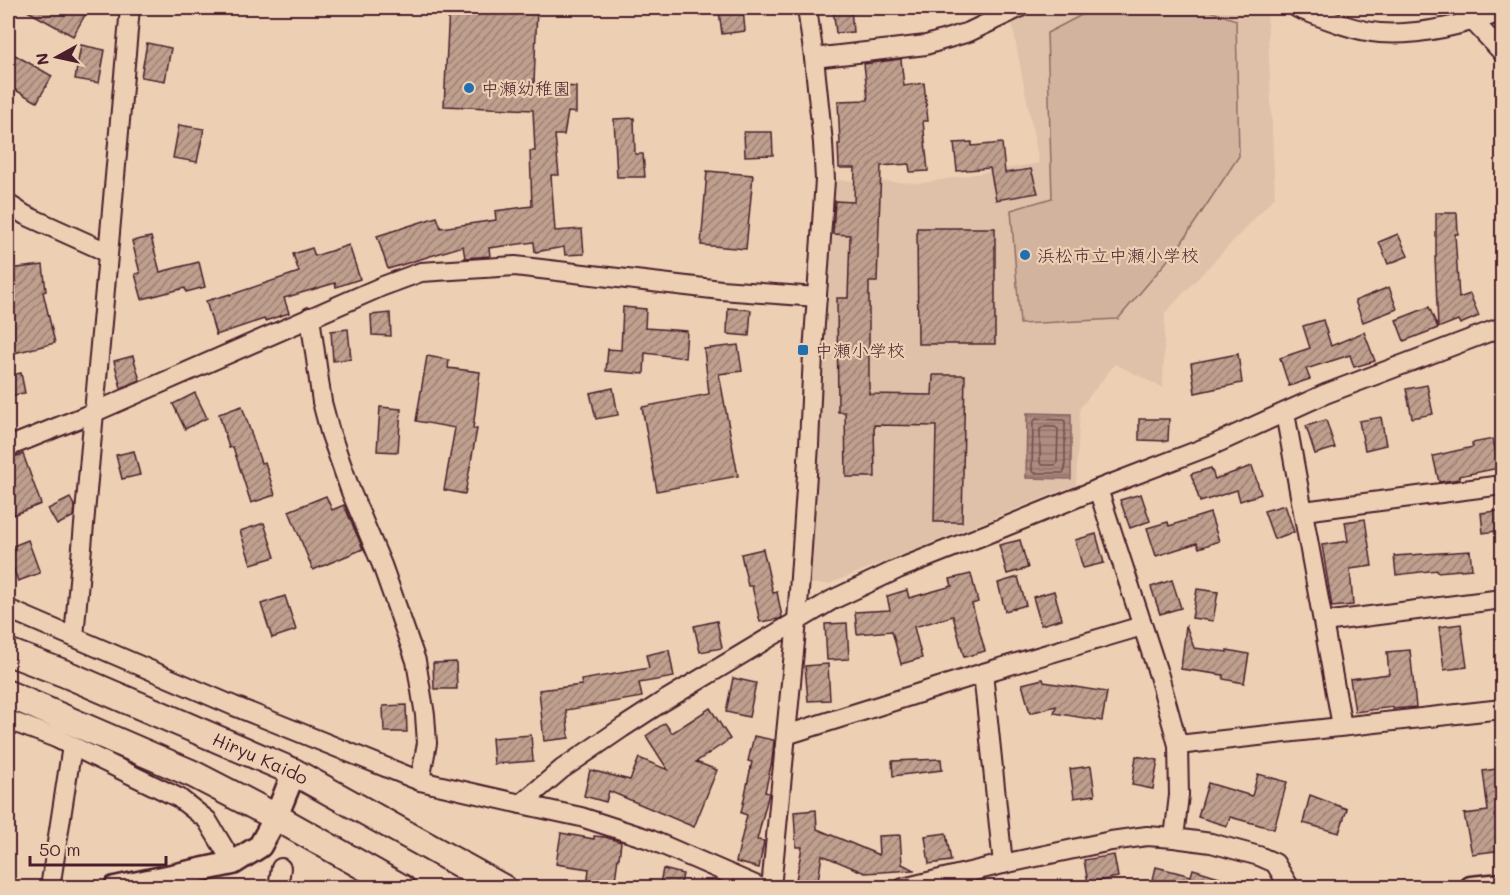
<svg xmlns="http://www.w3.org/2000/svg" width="1510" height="895" font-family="Mali,'Klee One',sans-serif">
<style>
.built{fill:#dfc1a9}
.park{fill:#d2b49e;stroke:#8e6a64;stroke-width:1.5}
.water{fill:url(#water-rules);stroke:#86605e;stroke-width:1.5}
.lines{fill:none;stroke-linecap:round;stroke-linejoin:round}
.shore{stroke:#724b4d;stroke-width:1.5}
.stream{stroke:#86605e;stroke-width:5}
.building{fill:url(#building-hatch);stroke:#4a1f2b;stroke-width:1.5}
.minor-casing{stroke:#4a1f2b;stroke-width:22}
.major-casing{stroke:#4a1f2b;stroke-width:27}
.highway-casing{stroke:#4a1f2b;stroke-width:30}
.minor{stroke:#edd0b4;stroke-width:18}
.major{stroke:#edd0b4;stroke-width:22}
.highway{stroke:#edd0b4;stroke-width:26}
.poi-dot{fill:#1f6fb2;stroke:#edd0b4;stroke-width:2}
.labels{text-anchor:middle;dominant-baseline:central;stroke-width:4.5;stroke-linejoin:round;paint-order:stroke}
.poi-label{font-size:18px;fill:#4a1f2b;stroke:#edd0b4;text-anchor:start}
.street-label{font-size:18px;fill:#4a1f2b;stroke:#edd0b4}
</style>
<defs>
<pattern id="water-rules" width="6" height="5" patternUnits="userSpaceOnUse" patternTransform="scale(1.5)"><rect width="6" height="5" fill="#ae8c80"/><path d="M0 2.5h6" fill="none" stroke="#907269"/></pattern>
<pattern id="building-hatch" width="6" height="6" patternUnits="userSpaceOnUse" patternTransform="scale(1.5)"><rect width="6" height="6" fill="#bf9f8e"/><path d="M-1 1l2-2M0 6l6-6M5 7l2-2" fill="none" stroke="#9d8174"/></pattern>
</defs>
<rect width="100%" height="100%" fill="#edd0b4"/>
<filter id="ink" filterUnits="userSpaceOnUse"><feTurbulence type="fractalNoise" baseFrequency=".0167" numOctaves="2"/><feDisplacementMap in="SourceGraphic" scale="12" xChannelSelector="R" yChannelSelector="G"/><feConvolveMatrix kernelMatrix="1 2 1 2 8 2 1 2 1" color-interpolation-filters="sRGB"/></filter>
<g filter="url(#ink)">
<path class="built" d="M1045,8H1267L1275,197L1165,313L1163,388L1115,364L1080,408L1076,485L829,584H809L836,180L922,183L1039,163L1012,24Z"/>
<path class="park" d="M1095,8H1201L1236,20L1239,156L1178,248L1118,319L1020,324L1011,210L1052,198L1047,33Z"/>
<path class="water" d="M1027,413L1071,414V479L1026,478Z"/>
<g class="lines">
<g class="shore">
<path d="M1036,419L1063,420L1065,421V470L1063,473H1035L1032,471L1033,422Z"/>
<path d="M1043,427H1055L1058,429L1057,463L1055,465H1042L1040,463V429Z"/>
</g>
<g class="stream">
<path d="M1279,8L1294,14"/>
<path d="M1021,15L1035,8"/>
</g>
</g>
<g class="building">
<path d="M22,8H89L73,36Z"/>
<path d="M449,8H537L534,83L576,87V113L568,112L564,135H555L559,175H551L555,231L582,229L584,254L565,255L564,247L535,252L534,242L489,248L490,256L465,258L463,246L388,269L377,236L437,217L441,228L496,220L495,211L532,206L530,151H535L533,110L444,106Z"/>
<path d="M833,8H851L853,32L836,33Z"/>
<path d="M743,9L745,31L722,34L719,11Z"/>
<path d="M147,43L171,48L165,81L141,77Z"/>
<path d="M81,45L105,50L99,83L75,79Z"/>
<path d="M8,51L52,76L37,102L8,86Z"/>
<path d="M901,59L904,86L924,83L928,121H923L928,171L910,172L909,164L881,166L877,282H869V394L932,395L933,375H965L962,522H934L936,426L874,425L875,477H846L845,412H838L837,298H848L850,235L833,234L835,201L854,202L855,168H839L838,144H840L838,101L868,100L864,64Z"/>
<path d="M634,118L635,154H643L645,177H617L614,119Z"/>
<path d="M179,125L204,129L197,162L173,158Z"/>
<path d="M744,132H772L773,155L745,156Z"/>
<path d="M972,142V146L1002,143L1005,173L1031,169L1038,193L996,200L990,168L957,171L954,143Z"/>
<path d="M707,171L753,175L746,249L701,245Z"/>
<path d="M1436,213H1457L1458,234H1455L1459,298L1470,294L1479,316L1460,324L1458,320L1438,328L1435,257H1436Z"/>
<path d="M917,228H995V344H918Z"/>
<path d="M1398,234L1408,256L1388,264L1379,242Z"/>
<path d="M151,237L160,272L199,262L205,287L186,292L185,288L142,299L135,274L140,273L132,241Z"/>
<path d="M349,245L360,279L336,287L335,283L284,298L289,313L265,321L264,319L216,335L206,301L230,294V295L299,272L293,254L312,248L315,256Z"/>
<path d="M43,265L46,291L43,292L55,343L10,354L8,345V316H11L8,282V269Z"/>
<path d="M1389,287L1397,309L1363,322L1355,301Z"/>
<path d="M623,307L646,309L645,328L687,331L685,358L645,353L644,374L606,371L608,349L621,350Z"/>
<path d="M1429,307L1438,328L1404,341L1396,320Z"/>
<path d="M728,308L751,310L749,336L727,334Z"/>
<path d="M390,313L391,336L372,335L371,315Z"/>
<path d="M1323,320L1331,346L1364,332L1375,361L1354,367L1350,355L1306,369L1310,379L1289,386L1280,358L1310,348L1303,326Z"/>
<path d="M348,329L351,359L333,361L331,331Z"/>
<path d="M738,345L742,371L719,374L738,476L657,491L642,407L709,394L704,349Z"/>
<path d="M1238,354L1242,383L1195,393L1191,363Z"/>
<path d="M133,356L140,380L121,388L114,361Z"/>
<path d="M427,356L449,360L448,368L480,372L473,429H477L465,494L444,490L455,428L416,421Z"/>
<path d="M21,373L25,393L8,396V376Z"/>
<path d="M1427,385L1433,414L1412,418L1406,389Z"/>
<path d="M613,388L618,415L596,419L590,393Z"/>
<path d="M195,393L207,418L185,429L173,404Z"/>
<path d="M242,406L261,463L265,462L275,495L251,503L233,447L229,448L219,414Z"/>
<path d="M380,407L401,409L398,452L377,451Z"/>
<path d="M1381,417L1386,445L1365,450L1359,421Z"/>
<path d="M1139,419H1169L1168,441L1139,440Z"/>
<path d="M1326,420L1335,448L1315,454L1306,426Z"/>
<path d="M1493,439L1499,468L1459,476L1460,479L1439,482L1433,456L1473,447L1472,443Z"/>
<path d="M134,451L140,475L122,479L116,455Z"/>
<path d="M23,454L41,504L8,517V459Z"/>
<path d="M1252,466L1261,494L1240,501L1237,490L1200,502L1191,474L1211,468L1215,479Z"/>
<path d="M1141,494L1150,521L1130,528L1120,500Z"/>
<path d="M326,496L332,510L344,505L363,549L313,570L289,511Z"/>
<path d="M70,498L75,507L74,516L57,525L48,509Z"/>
<path d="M1285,505L1294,532L1274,539L1264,511Z"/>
<path d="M1503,510V530L1483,533L1481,513Z"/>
<path d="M1210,513L1219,541L1199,548L1197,543L1156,556L1147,528L1168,522L1169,526Z"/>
<path d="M1365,519L1372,566L1350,569L1353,605L1332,607L1322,545L1348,541L1345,522Z"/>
<path d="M264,523L275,557L251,564L240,531Z"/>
<path d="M1096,534L1104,563L1083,568L1075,540Z"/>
<path d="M28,540L40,573L18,581L8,554V548Z"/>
<path d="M1020,540L1028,568L1007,574L999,545Z"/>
<path d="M763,549L773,593L777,592L782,617L779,619L760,622L752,586H748L741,554Z"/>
<path d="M1470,551L1472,569L1437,572V570L1396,575L1394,556Z"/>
<path d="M971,574L978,602L972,604L985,651L964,657L953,616L914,627L922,658L901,664L892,631L857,634L855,612L890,610L887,596L907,590L909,598L952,586L950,579Z"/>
<path d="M1018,577L1026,605L1005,611L998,583Z"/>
<path d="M1172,580L1181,608L1160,614L1151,587Z"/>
<path d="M1197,589L1218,592L1213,621L1192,618Z"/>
<path d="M1054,591L1062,619L1041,625L1033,597Z"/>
<path d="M285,596L296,630L272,638L261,604Z"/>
<path d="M717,621L722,648L700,652L694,626Z"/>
<path d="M847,623L849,659L827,660L825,624Z"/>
<path d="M1461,624L1467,667L1444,670L1439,627Z"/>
<path d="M1186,625L1194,648L1227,652V650L1249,654L1244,683L1223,679V675L1181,669Z"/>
<path d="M669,650L674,677L639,683L642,697L566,710L569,738L544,741L539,690L582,685L581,680L649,668L646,655Z"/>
<path d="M1410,650L1416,707L1393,709V707L1355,712L1350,679L1389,674L1387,652Z"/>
<path d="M456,662L457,689H434L433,663Z"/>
<path d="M828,664L830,700L808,701L805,666Z"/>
<path d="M733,678L756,683L749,717L726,712Z"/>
<path d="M1043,679L1044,682L1107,692L1102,721L1054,713L1056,706L1030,713L1022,684Z"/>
<path d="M406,705L407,732H384L383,706Z"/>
<path d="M710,708L730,739L696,762L717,770L694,827L609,791L606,802L584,796L590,770L630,780L639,758L668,770L646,736L665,723L672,733Z"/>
<path d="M531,735L533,761L494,764L492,738Z"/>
<path d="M754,736L774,740L772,761L765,792L769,793L757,840L764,841L759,868L736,862L747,815L741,813L752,762L748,761Z"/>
<path d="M1136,756L1158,760L1153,789L1132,785Z"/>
<path d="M941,759L942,770L893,776L892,761Z"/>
<path d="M1091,766L1095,795L1074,798L1070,769Z"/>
<path d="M1503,768V850L1472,854L1464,814L1488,811L1483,771Z"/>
<path d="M1258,774L1287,782L1274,829L1230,817L1227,826L1198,817L1208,783L1252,796Z"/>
<path d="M1310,795L1347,809L1339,833L1303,823Z"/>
<path d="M816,810L817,829L879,855L878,836L900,835L902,864L914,870L865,873L822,855L817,888L795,885L802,847H796L794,812Z"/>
<path d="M561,833L594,839V836L605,837L621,842L619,858H618L614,888H587L589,869L556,864Z"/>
<path d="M946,833L951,861L929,864L925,836Z"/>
<path d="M1114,855L1118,877L1088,883L1084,860Z"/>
<path d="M1156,867L1191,876L1193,869L1242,884L1241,888H1151Z"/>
<path d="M663,869L683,874L680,888H659Z"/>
</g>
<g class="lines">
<defs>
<g id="minor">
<path d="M1297,8C1321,17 1354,31 1380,33C1421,36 1464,24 1502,12"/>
<path d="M1461,8L1502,52"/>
<path d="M814,58L926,45L969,32L1019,8"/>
<path d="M8,204L25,215L107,252"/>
<path d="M310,317L322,402L330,432L351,492L382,565L416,661L425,715L427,743L420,781"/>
<path d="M1285,413L1342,726"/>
<path d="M8,447L95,412L383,286L421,272L515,266L721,290L817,297"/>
<path d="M1098,489L1159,676L1178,745L1179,795L1174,838"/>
<path d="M1304,511L1502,485"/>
<path d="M8,609L234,706L420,781L521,804L581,817L649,839L762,888"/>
<path d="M1324,622L1502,599"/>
<path d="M74,637C94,427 111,217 130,8"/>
<path d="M983,673L1003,864"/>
<path d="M8,720L56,738L179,798L207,820L233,863"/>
<path d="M786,735L983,673L1142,626"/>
<path d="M1178,745L1502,709"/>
<path d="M521,804L562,769L622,728L659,704L832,600L898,569L997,530L1098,489L1215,444L1325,394L1502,327"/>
<path d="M50,888L72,746"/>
<path d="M278,888L281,868"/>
<path d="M771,888L797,621L809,445L813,353L825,180L823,143L814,58L807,8"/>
<path d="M903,888L1003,864L1111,841L1147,836L1174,838L1211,843L1259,856L1275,863L1290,888"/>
</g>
<g id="major">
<path d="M115,888L233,863L260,846L276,817L294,772"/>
<path d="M1471,888L1502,885"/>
</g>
<g id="highway">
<path id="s1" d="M8,652L66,674L294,772L503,888"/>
<path d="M8,694L193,774L276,817L402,888"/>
</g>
</defs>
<use href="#minor" class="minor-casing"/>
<use href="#major" class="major-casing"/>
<use href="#highway" class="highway-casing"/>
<use href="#minor" class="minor"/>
<use href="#major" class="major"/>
<use href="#highway" class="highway"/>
</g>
</g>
<g class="poi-dot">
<circle cx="469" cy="88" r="6"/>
<circle cx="1025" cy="255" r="6"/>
<rect x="797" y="344" width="12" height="12" rx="3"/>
</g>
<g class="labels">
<g class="poi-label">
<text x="481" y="88">中瀬幼稚園</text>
<text x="1037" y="255">浜松市立中瀬小学校</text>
<text x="815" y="350">中瀬小学校</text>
</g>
<g class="street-label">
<text stroke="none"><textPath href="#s1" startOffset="274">Hiryu Kaido</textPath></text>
</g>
</g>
<rect width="1510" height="895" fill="none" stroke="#edd0b4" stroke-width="30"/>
<rect x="15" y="15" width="1480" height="865" fill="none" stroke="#4a1f2b" stroke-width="2" filter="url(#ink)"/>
<g transform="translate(57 57) rotate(262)" stroke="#edd0b4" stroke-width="4.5" paint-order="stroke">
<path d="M0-4.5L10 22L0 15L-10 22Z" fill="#4a1f2b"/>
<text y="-9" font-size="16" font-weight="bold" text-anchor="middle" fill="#4a1f2b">N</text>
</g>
<path d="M30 856v9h136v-9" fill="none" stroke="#4a1f2b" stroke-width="3"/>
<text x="39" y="856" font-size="18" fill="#4a1f2b" stroke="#edd0b4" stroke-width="4.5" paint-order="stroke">50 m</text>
</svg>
